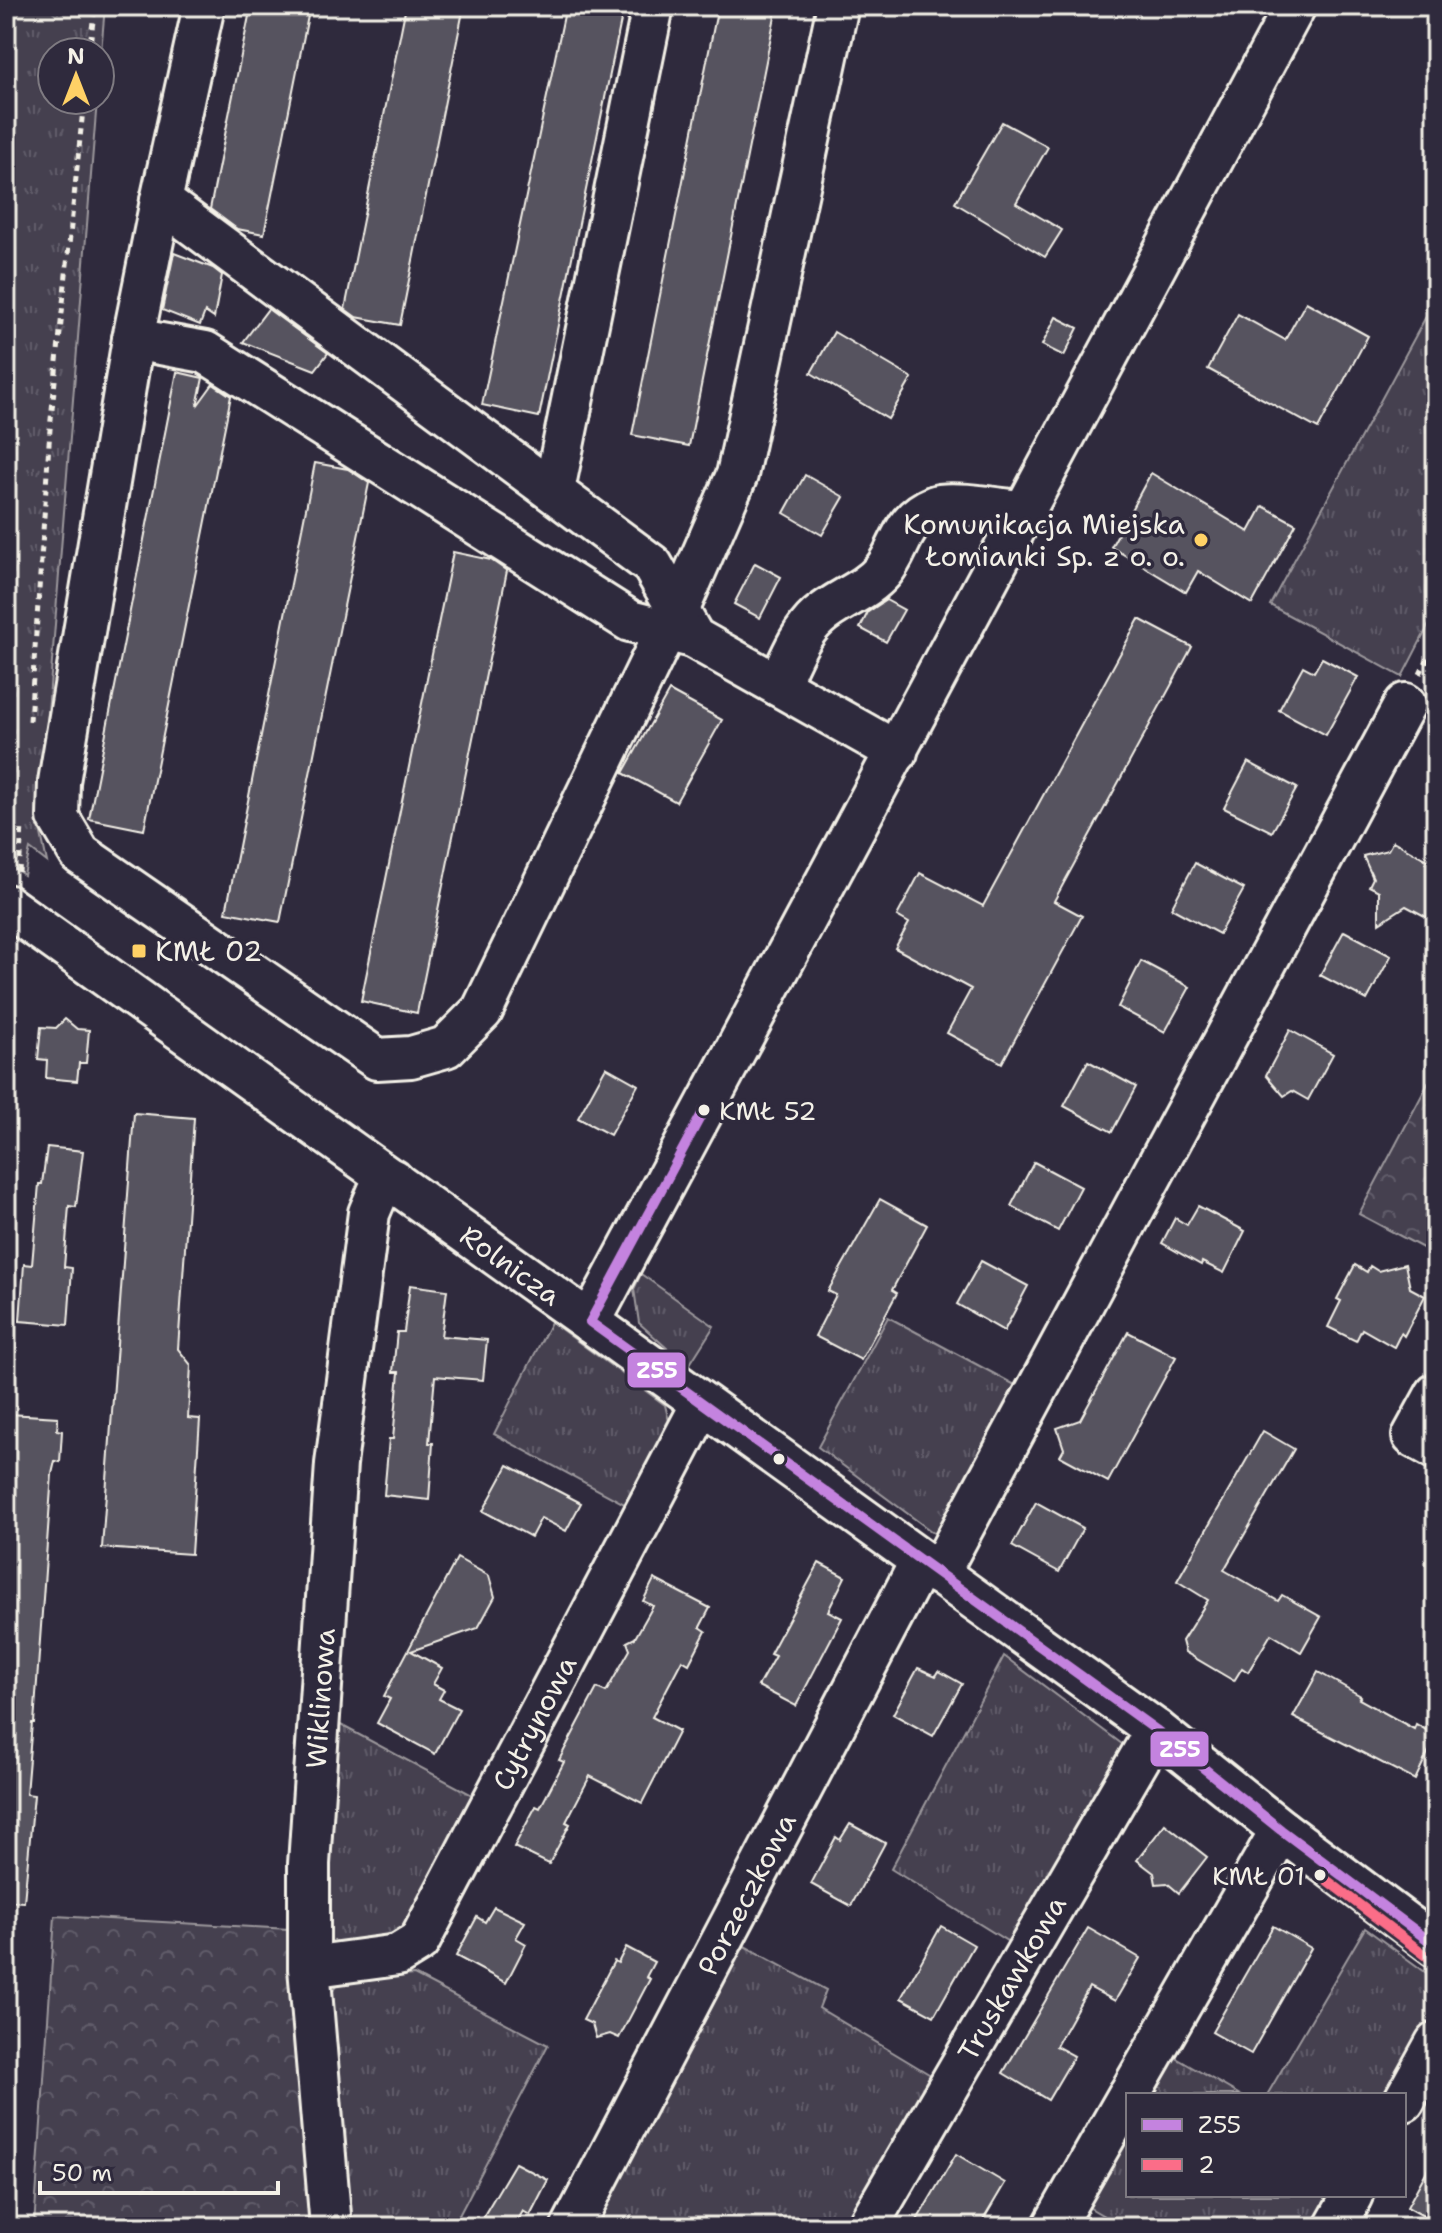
<svg xmlns="http://www.w3.org/2000/svg" width="1442" height="2233" font-family="'Shantell Sans',sans-serif">
<style>
.grass{fill:url(#grass-tufts);stroke:#9c989c;stroke-width:2}
.forest{fill:url(#forest-crowns);stroke:#9c989c;stroke-width:2}
.building{fill:#56525f;stroke:#f4f1e8;stroke-width:2}
.lines{fill:none;stroke-linecap:round;stroke-linejoin:round}
.minor-casing{stroke:#f4f1e8;stroke-width:46}
.path{stroke:#f4f1e8;stroke-width:5;stroke-dasharray:6 6;stroke-linecap:butt}
.minor{stroke:#2f2a3d;stroke-width:40}
.bus-1-casing{stroke:#2f2a3d;stroke-width:16}
.bus-2-casing{stroke:#2f2a3d;stroke-width:16}
.bus-1{stroke:#c483df;stroke-width:10}
.bus-2{stroke:#fb6d88;stroke-width:10}
.poi-dot{fill:#ffd166;stroke:#2f2a3d;stroke-width:3}
.bus-dot{fill:#f4f1e8;stroke:#2f2a3d;stroke-width:3}
.labels{text-anchor:middle;dominant-baseline:central;stroke-width:7;stroke-linejoin:round;paint-order:stroke}
.bus-label{font-size:26px;fill:#f4f1e8;stroke:#2f2a3d;text-anchor:start}
.poi-label{font-size:28px;fill:#f4f1e8;stroke:#2f2a3d;text-anchor:end}
.street-label{font-size:28px;fill:#f4f1e8;stroke:#2f2a3d}
.line-badge{stroke:#2f2a3d;stroke-width:3}
.badge-label{font-size:22px;text-anchor:middle;font-weight:bold;fill:#fff}
</style>
<defs>
<pattern id="grass-tufts" width="24" height="20" patternUnits="userSpaceOnUse" patternTransform="scale(2)"><rect width="24" height="20" fill="#454050"/><path d="M3 7l-1-3M5 7V3M7 7l1-3M15 17l-1-3M17 17v-4M19 17l1-3" fill="none" stroke="#605c69"/></pattern>
<pattern id="forest-crowns" width="20" height="18" patternUnits="userSpaceOnUse" patternTransform="scale(2)"><rect width="20" height="18" fill="#454050"/><path d="M2 6a3 3 0 1 1 6 0M12 15a3 3 0 1 1 6 0" fill="none" stroke="#605c69"/></pattern>
</defs>
<rect width="100%" height="100%" fill="#2f2a3d"/>
<filter id="ink" filterUnits="userSpaceOnUse"><feTurbulence type="fractalNoise" baseFrequency=".0125" numOctaves="2"/><feDisplacementMap in="SourceGraphic" scale="16" xChannelSelector="R" yChannelSelector="G"/><feConvolveMatrix kernelMatrix="1 2 1 2 8 2 1 2 1" color-interpolation-filters="sRGB"/></filter>
<g filter="url(#ink)">
<g class="grass">
<path d="M6,6H105L100,64V52H52V100H97L39,824L47,862L30,849L24,875L6,863Z"/>
<path d="M1436,298V611L1402,677L1270,605Z"/>
<path d="M641,1274L714,1326L688,1367L639,1323L634,1289Z"/>
<path d="M888,1317L1017,1386L939,1537L818,1447Z"/>
<path d="M551,1322L665,1405L670,1425L628,1506L494,1434Z"/>
<path d="M1004,1656L1126,1747L1012,1944L891,1869Z"/>
<path d="M335,1722L476,1797L399,1944L375,1949L320,1944Z"/>
<path d="M1365,1928L1436,1980V2017L1393,2095H1267Z"/>
<path d="M737,1942L826,1990L819,2008L934,2077L847,2227H588Z"/>
<path d="M414,1975L548,2045L453,2227H343L326,2001L340,1981Z"/>
<path d="M1171,2055L1240,2095H1148Z"/>
<path d="M1128,2130V2195H1337L1319,2227H1123L1085,2205Z"/>
</g>
<g class="forest">
<path d="M1433,1074L1436,1075V1255L1359,1214Z"/>
<path d="M55,1916L289,1929L311,2227H34Z"/>
</g>
<g class="building">
<path d="M251,6H310L264,234L237,229L210,209Z"/>
<path d="M406,6H464L400,325L356,317L345,309Z"/>
<path d="M566,6H624L539,417L482,405Z"/>
<path d="M718,6H777L689,446L632,435Z"/>
<path d="M1002,122L1048,147L1016,203L1062,230L1045,257L955,203Z"/>
<path d="M174,253L213,268L222,275L214,318L205,312L200,325L162,310Z"/>
<path d="M1306,302L1368,336L1318,429L1208,369L1238,314L1285,340Z"/>
<path d="M268,309L328,353L315,370L243,342Z"/>
<path d="M1056,317L1078,328L1064,356L1042,345Z"/>
<path d="M834,332L912,378L888,419L811,373Z"/>
<path d="M177,372L203,378L197,406L213,384L231,396L144,830L89,819Z"/>
<path d="M315,463L348,469L369,483L280,922L226,912Z"/>
<path d="M1151,473L1249,532L1263,506L1296,524L1252,604L1198,571L1186,592L1111,547Z"/>
<path d="M805,475L844,497L822,535L784,513Z"/>
<path d="M453,552L491,560L507,571L417,1013L361,1001Z"/>
<path d="M755,563L781,577L760,618L734,604Z"/>
<path d="M886,600L904,610L886,642L860,628L868,612Z"/>
<path d="M1139,619L1192,647L1054,901L1082,916L1002,1063L947,1033L971,989L895,948L909,923L897,916L920,873L983,906Z"/>
<path d="M1322,658L1358,677L1326,735L1279,710L1303,666L1314,672Z"/>
<path d="M669,691L722,720L676,802L623,773Z"/>
<path d="M1248,762L1297,788L1272,832L1224,808Z"/>
<path d="M1393,841L1436,865V874L1428,889L1436,903V922L1406,906L1379,923V891L1369,886L1373,878L1363,856L1388,850Z"/>
<path d="M1195,863L1244,889L1219,934L1171,908Z"/>
<path d="M1344,931L1391,956L1367,1000L1320,975Z"/>
<path d="M1141,961L1190,987L1165,1032L1118,1007Z"/>
<path d="M65,1019L77,1029L89,1030L86,1063H79L77,1081L46,1078L47,1060L38,1059L41,1027L56,1028Z"/>
<path d="M1290,1030L1333,1054L1308,1100L1292,1091L1284,1096L1266,1075Z"/>
<path d="M1088,1061L1136,1087L1112,1132L1064,1106Z"/>
<path d="M606,1067L638,1085L610,1135L578,1118Z"/>
<path d="M134,1113L194,1118L178,1349L191,1365L188,1418L200,1419L191,1554L102,1548Z"/>
<path d="M47,1147L83,1151L76,1207L69,1206L64,1267L72,1268L68,1325L20,1321L24,1264L32,1265L39,1184H42Z"/>
<path d="M1034,1162L1081,1187L1058,1231L1011,1206Z"/>
<path d="M880,1199L927,1225L892,1290L897,1293L861,1360L815,1336L836,1295L828,1291Z"/>
<path d="M1198,1206L1245,1231L1224,1273L1202,1262L1201,1265L1162,1243L1175,1218L1187,1225Z"/>
<path d="M981,1261L1028,1286L1004,1331L957,1304Z"/>
<path d="M1405,1264L1410,1288L1425,1296L1404,1336L1401,1333L1394,1347L1362,1329L1356,1341L1328,1327L1341,1301L1337,1299L1355,1265L1367,1272L1370,1266L1378,1271Z"/>
<path d="M410,1285L447,1290L441,1336L487,1340L483,1380L435,1376L429,1443H433L429,1500L384,1495L389,1439H393L399,1372H393L397,1332H404Z"/>
<path d="M1128,1332L1176,1357L1108,1482L1060,1456L1064,1449L1057,1428L1080,1420Z"/>
<path d="M9,1414L58,1417L57,1430L62,1431L60,1462L55,1461L52,1474L34,1723H32L26,1794L34,1795L24,1902L6,1901V1520L9,1471H6V1455Z"/>
<path d="M1263,1431L1294,1449L1224,1570L1278,1601L1282,1595L1321,1617L1301,1652L1271,1634L1248,1672L1242,1668L1234,1681L1185,1652L1182,1641L1208,1600L1177,1581Z"/>
<path d="M508,1465L581,1503L566,1531L541,1518L531,1537L483,1511Z"/>
<path d="M1036,1502L1083,1528L1059,1572L1012,1546Z"/>
<path d="M457,1558L489,1576L495,1597L478,1628L411,1651L442,1668L433,1684L444,1690L439,1699L459,1709L435,1754L377,1723L390,1699L384,1696Z"/>
<path d="M819,1563L845,1577L828,1611L842,1618L796,1706L758,1686L775,1656L770,1654Z"/>
<path d="M654,1579L710,1608L700,1627L706,1631L689,1664L682,1660L652,1717L679,1731L642,1803L590,1776L566,1822L570,1824L549,1864L514,1847L536,1806L540,1808L564,1762L559,1760L597,1688L606,1692L630,1650L627,1642L635,1638L653,1606L643,1601Z"/>
<path d="M918,1668L936,1676L939,1671L962,1684L933,1736L893,1714Z"/>
<path d="M1318,1672L1361,1696L1359,1699L1414,1729L1416,1724L1436,1736L1415,1780L1293,1717Z"/>
<path d="M850,1824L885,1843L851,1906L811,1884L836,1837L840,1840Z"/>
<path d="M1165,1824L1207,1857L1179,1893L1167,1883L1156,1884L1154,1873L1137,1860Z"/>
<path d="M494,1907L525,1922L516,1938L526,1944L506,1983L456,1956L477,1917L485,1922Z"/>
<path d="M941,1926L974,1945L934,2016L901,1998Z"/>
<path d="M1273,1926L1311,1948L1251,2054L1212,2032Z"/>
<path d="M1088,1928L1140,1958L1115,2001L1089,1987L1056,2046L1074,2056L1048,2100L1003,2073Z"/>
<path d="M626,1947L654,1962L646,1977L650,1979L619,2038L610,2034L596,2038L592,2024L583,2020L614,1961L618,1963Z"/>
<path d="M956,2154L1005,2183L979,2227H913Z"/>
<path d="M1436,2154V2223L1407,2207Z"/>
<path d="M515,2163L548,2180L530,2215L523,2211L514,2227H477Z"/>
</g>
<g class="lines">
<defs>
<g id="minor">
<path d="M204,6L161,201L652,565L694,638L897,752"/>
<path d="M161,201L133,339L205,352L630,621L692,637"/>
<path d="M133,339L59,782L58,817L80,854L377,1059L411,1057L446,1047L482,1011L666,630"/>
<path d="M554,490L653,6"/>
<path d="M678,611L737,475L837,10L835,6"/>
<path d="M778,685C789,662 799,634 818,617C838,599 865,592 883,571C902,548 900,520 935,506C951,500 1006,510 1026,512"/>
<path id="s1" d="M6,905L590,1322L1156,1730L1281,1830L1436,1946"/>
<path d="M590,1322L1295,6"/>
<path d="M1436,1394L1413,1436L1436,1449"/>
<path d="M938,1574L1405,704"/>
<path id="s2" d="M309,1967L398,1955L419,1942L702,1404"/>
<path d="M1129,2095L1281,1830"/>
<path d="M1404,2101L1436,2043"/>
<path id="s3" d="M331,2227L309,1967V1864L336,1464L369,1213L378,1192L393,1180"/>
<path id="s4" d="M572,2227L921,1561"/>
<path id="s5" d="M867,2227L1156,1730"/>
<path d="M1053,2227L1128,2096"/>
<path d="M1335,2227L1353,2195"/>
</g>
</defs>
<use href="#minor" class="minor-casing"/>
<g class="path">
<path d="M89,52L95,6"/>
<path d="M1420,674L1436,642"/>
<path d="M30,721L50,429L84,100"/>
<path d="M19,872L22,826"/>
</g>
<use href="#minor" class="minor"/>
<defs>
<path id="bus-1" d="M704,1110L590,1322L1156,1730L1281,1830L1436,1946"/>
<path id="bus-2" d="M1320,1875L1428,1957"/>
</defs>
<use href="#bus-1" class="bus-1-casing"/>
<use href="#bus-2" class="bus-2-casing"/>
<use href="#bus-1" class="bus-1"/>
<use href="#bus-2" class="bus-2"/>
</g>
</g>
<g class="poi-dot">
<circle cx="1201" cy="540" r="8"/>
<rect x="131" y="943" width="16" height="16" rx="4"/>
</g>
<g class="bus-dot">
<circle cx="704" cy="1110" r="7"/>
<circle cx="779" cy="1459" r="7"/>
<circle cx="1320" cy="1875" r="7"/>
</g>
<g class="labels">
<g class="bus-label">
<text x="719" y="1110">KMŁ 52</text>
<text x="1305" y="1875" text-anchor="end">KMŁ 01</text>
</g>
<g class="poi-label">
<text x="1185" y="524">Komunikacja Miejska<tspan x="1185" dy="32">Łomianki Sp. z o. o.</tspan></text>
<text x="155" y="951" text-anchor="start">KMŁ 02</text>
</g>
<g class="street-label">
<text stroke="none"><textPath href="#s1" startOffset="620">Rolnicza</textPath></text>
<text stroke="none"><textPath href="#s3" startOffset="530">Wiklinowa</textPath></text>
<text stroke="none"><textPath href="#s2" startOffset="362">Cytrynowa</textPath></text>
<text stroke="none"><textPath href="#s4" startOffset="376">Porzeczkowa</textPath></text>
<text stroke="none"><textPath href="#s5" startOffset="288">Truskawkowa</textPath></text>
</g>
</g>
<g class="line-badge">
<rect x="626" y="1351" width="61" height="38" rx="8" fill="#c483df"/>
<rect x="1149" y="1730" width="61" height="38" rx="8" fill="#c483df"/>
</g>
<g class="badge-label">
<text x="657" y="1378">Z55</text>
<text x="1180" y="1757">Z55</text>
</g>
<rect width="1442" height="2233" fill="none" stroke="#2f2a3d" stroke-width="32"/>
<rect x="16" y="16" width="1410" height="2201" fill="none" stroke="#f4f1e8" stroke-width="3" filter="url(#ink)"/>
<rect x="1126" y="2093" width="280" height="104" fill="#2f2a3d" stroke="#7e7a81" stroke-width="2"/>
<rect x="1142" y="2119" width="40" height="12" fill="#c483df" stroke="#7e7a81" stroke-width="2"/>
<text x="1198" y="2133" font-size="24" fill="#f4f1e8">Z55</text>
<rect x="1142" y="2159" width="40" height="12" fill="#fb6d88" stroke="#7e7a81" stroke-width="2"/>
<text x="1198" y="2173" font-size="24" fill="#f4f1e8">2</text>
<g transform="translate(76 76)"><circle r="38" fill="#2f2a3d" stroke="#7e7a81" stroke-width="2"/>
<path d="M0-6L14 30L0 20L-14 30Z" fill="#ffd166"/>
<text y="-12" font-size="22" font-weight="bold" text-anchor="middle" fill="#f4f1e8">N</text>
</g>
<path d="M40 2181v12h238v-12" fill="none" stroke="#f4f1e8" stroke-width="4"/>
<text x="52" y="2181" font-size="24" fill="#f4f1e8" stroke="#2f2a3d" stroke-width="6" paint-order="stroke">50 m</text>
</svg>
